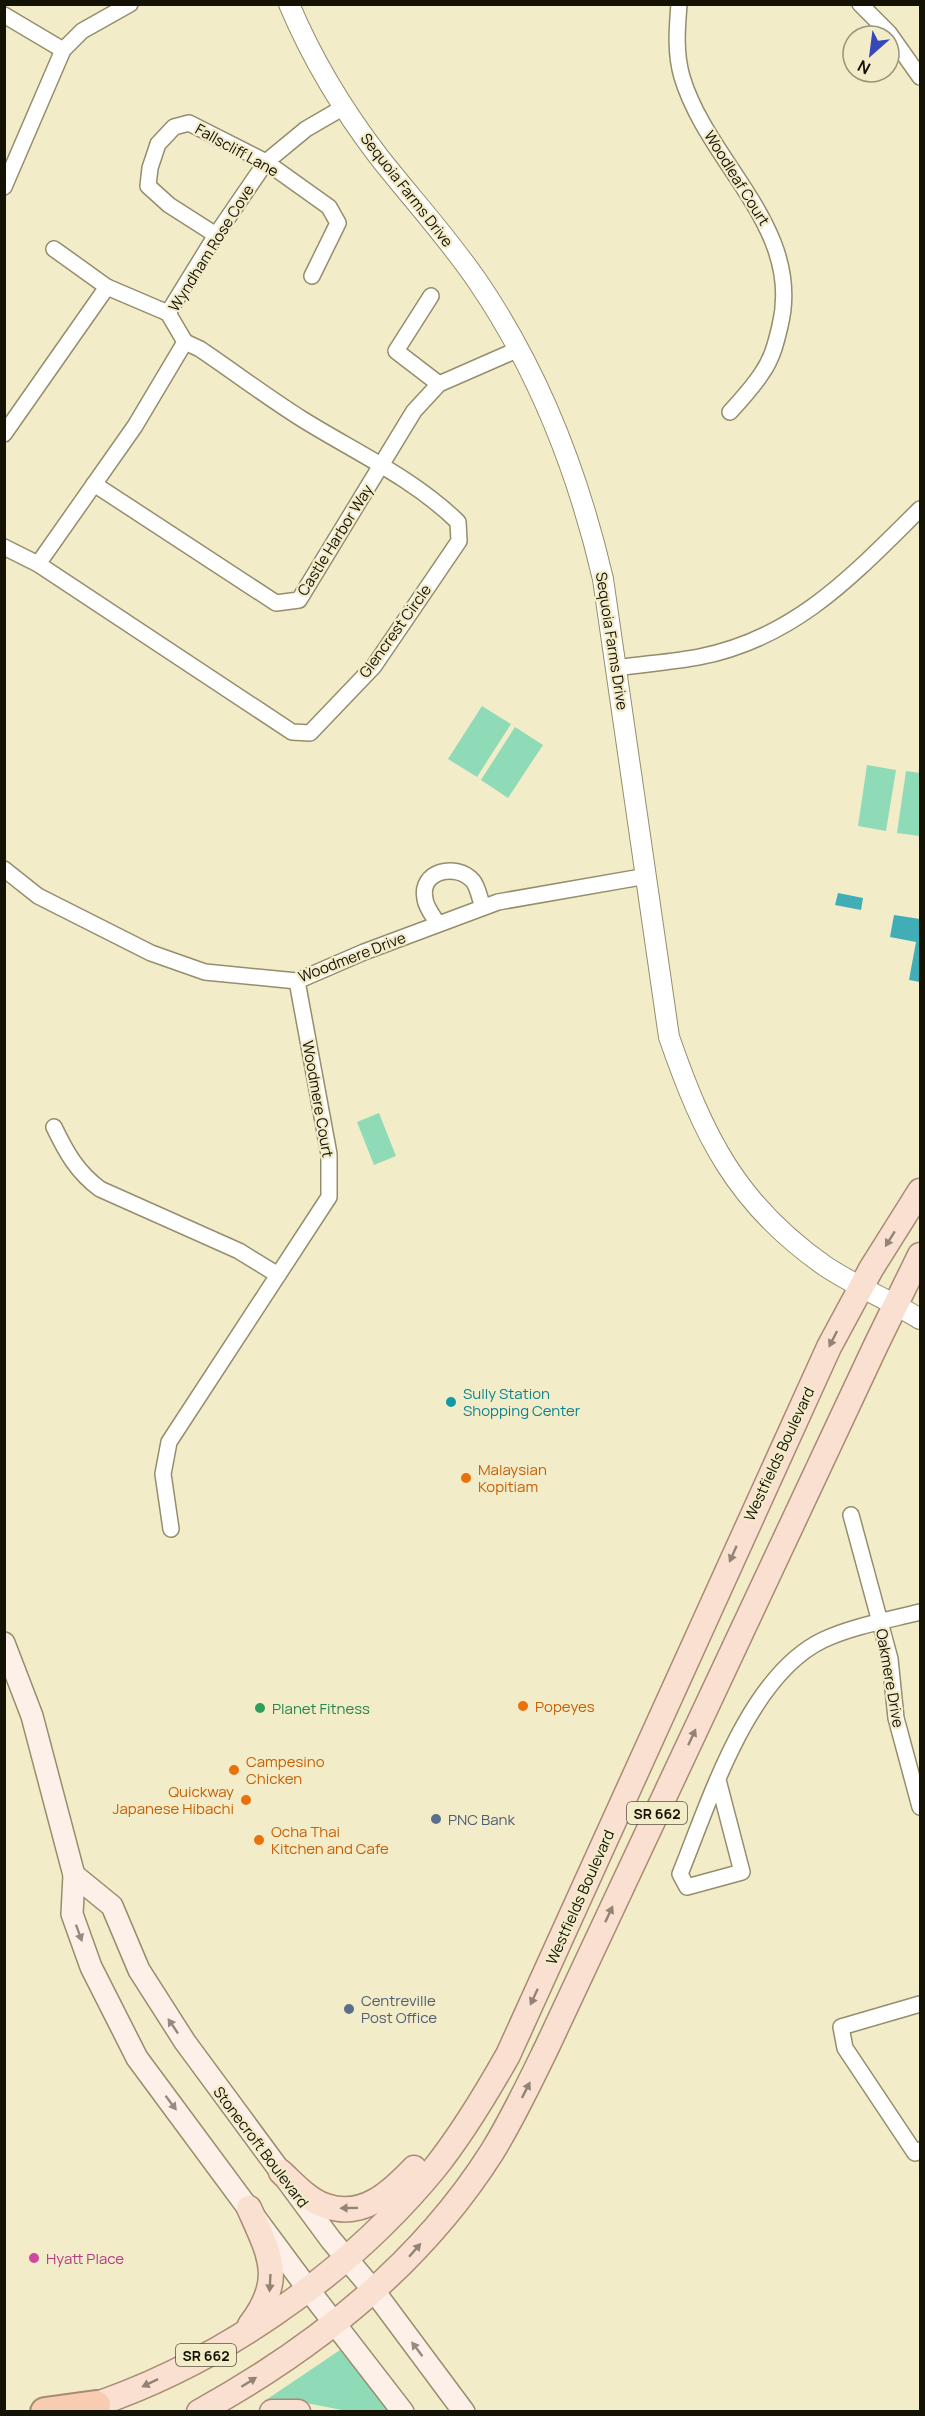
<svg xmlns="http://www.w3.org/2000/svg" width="925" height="2416" font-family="Manrope,sans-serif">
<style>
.green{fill:#8fdbb8}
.water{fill:#41adb7}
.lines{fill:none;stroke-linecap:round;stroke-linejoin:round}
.minor-casing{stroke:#948e6d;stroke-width:18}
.tertiary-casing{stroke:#948e6d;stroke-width:22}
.secondary-casing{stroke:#948e6d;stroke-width:24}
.primary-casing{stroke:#a88b75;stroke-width:27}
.motorway-casing{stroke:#a88b75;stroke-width:32}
.minor{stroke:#fff;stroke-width:15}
.tertiary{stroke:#fff;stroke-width:20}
.secondary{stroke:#fdf0e8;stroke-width:21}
.primary{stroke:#fae0d0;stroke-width:24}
.motorway{stroke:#f7ccb1;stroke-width:28}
.oneway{fill:#928375}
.oneway2{fill:#948c82}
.culture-dot{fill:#0f9aa8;stroke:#f3ecc8;stroke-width:2}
.food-dot{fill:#e8710a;stroke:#f3ecc8;stroke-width:2}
.leisure-dot{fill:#2e9e5b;stroke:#f3ecc8;stroke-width:2}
.service-dot{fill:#5c6f8a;stroke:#f3ecc8;stroke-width:2}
.hotel-dot{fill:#d1479c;stroke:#f3ecc8;stroke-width:2}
.labels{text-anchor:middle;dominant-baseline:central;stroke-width:4.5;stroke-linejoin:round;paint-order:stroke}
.shield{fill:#f3ecc8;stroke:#575340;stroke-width:1.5}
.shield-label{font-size:14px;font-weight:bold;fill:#141105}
.street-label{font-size:15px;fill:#141105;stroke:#f3ecc8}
.culture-label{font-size:15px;fill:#0d838f;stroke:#f3ecc8;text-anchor:start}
.food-label{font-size:15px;fill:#c56008;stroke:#f3ecc8;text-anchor:start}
.leisure-label{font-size:15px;fill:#27864d;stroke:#f3ecc8;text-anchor:start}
.service-label{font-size:15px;fill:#4e5e75;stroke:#f3ecc8;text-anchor:start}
.hotel-label{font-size:15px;fill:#b23c85;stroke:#f3ecc8;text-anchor:start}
</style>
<rect width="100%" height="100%" fill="#f3ecc8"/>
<g class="green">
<path d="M482,706L511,724L477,777L448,759Z"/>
<path d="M515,727L543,745L508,798L481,780Z"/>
<path d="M867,765L896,770L886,831L858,826Z"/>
<path d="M906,771L920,773V836L897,833Z"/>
<path d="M379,1113L396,1156L374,1165L357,1122Z"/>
<path d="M340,2350L388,2411H347L291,2400H266Z"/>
</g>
<g class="water">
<path d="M838,893L863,898L861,910L835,905Z"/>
<path d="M894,915L920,919V982L909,980L916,942L890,937Z"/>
</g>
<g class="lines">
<defs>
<g id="minor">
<path d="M679,4C677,29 675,53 682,77C708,164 804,228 780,326C776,343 772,359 762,373C753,387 741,400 730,412"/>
<path d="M860,4L889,33L920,77"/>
<path d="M4,15L63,50"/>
<path d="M4,187L63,50L82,31L130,4"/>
<path d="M216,235L169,205L148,186L150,168L158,144L174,127L189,123L266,162L329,207L338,223L312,276"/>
<path d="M54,249L107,287"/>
<path d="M431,296L396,351L439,384"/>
<path d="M4,434L107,287L168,313"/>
<path d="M94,484L276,603L299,600L414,411L439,384L519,349"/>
<path d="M4,547L38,564L292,732L310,733L374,666L459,541L458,522C413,478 355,452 302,419C267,397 234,372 200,349L185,342"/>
<path d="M38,564L135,426L185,342L168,313L216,235L266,162L306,129L344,107"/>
<path d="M617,668C644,664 672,662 699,657C796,638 853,575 920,509"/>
<path d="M4,869L38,896L151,953L205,972L297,981L364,952L498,902L647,876"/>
<path d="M438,924C434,917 426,908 425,899C419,871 456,862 473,881C478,887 480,900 483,907"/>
<path d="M54,1127C66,1152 77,1172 100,1189L239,1251L278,1275"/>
<path d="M851,1515L890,1659L896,1718L920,1807"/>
<path d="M171,1529L163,1474L169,1442L329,1197V1154L297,981"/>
<path d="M718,1780L742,1872L687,1887L680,1874C710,1800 748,1676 823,1640C853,1626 889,1620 920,1612"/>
<path d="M920,2004L841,2027L845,2048L915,2153L920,2150"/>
</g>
<path id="tertiary" d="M289,4C312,59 343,110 379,157C412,199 448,238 478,282C540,373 578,472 603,579L669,1037C703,1135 736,1204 825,1266C855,1286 889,1300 920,1319"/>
<g id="secondary">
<path d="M4,1643L32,1716L74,1875L72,1914L91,1967L137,2058L308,2289L403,2412"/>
<path d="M74,1875L112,1906L139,1970L185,2042L331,2240L374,2291L464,2412"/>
</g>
<g id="primary">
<path d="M281,2172C294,2184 309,2201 326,2206C363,2219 391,2192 414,2168"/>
<path d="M249,2208C270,2255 285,2280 250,2325"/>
<path d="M79,2410C213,2368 344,2278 434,2169C462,2134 486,2094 508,2055L829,1347L871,1269L920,1191"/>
<path d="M199,2412C315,2348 421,2264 492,2152C513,2118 530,2082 547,2047L876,1345L920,1255"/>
<path d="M272,2412H298"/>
</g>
<path id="motorway" d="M45,2412L96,2405"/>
</defs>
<use href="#minor" class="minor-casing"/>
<use href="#tertiary" class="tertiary-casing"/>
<use href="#secondary" class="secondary-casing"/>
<use href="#primary" class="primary-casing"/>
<use href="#motorway" class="motorway-casing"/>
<use href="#minor" class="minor"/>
<use href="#tertiary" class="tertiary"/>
<use href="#secondary" class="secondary"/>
<use href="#primary" class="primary"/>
<use href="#motorway" class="motorway"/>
</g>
<defs><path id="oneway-solid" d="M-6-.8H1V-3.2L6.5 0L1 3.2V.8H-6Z" transform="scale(1.5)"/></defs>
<g class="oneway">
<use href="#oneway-solid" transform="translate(890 1239) rotate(122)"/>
<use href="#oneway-solid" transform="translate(833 1339) rotate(117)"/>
<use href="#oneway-solid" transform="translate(733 1554) rotate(114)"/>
<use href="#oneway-solid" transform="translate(692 1737) rotate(-65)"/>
<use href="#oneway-solid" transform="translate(609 1914) rotate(-65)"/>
<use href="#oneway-solid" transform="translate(534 1997) rotate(115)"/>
<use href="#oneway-solid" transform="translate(526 2090) rotate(-63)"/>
<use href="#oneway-solid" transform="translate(349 2208) rotate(179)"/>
<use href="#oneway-solid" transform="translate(415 2250) rotate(-49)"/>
<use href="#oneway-solid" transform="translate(270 2283) rotate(93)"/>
<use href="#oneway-solid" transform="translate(249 2382) rotate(-32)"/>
<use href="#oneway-solid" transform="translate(150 2383) rotate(154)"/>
</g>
<g class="oneway2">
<use href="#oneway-solid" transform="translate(79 1933) rotate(70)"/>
<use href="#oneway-solid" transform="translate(173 2026) rotate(-124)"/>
<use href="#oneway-solid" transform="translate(171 2103) rotate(53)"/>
<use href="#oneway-solid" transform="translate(417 2349) rotate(-127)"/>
</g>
<circle class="culture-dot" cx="451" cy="1402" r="6"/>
<g class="food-dot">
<circle cx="466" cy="1478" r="6"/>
<circle cx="523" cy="1706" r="6"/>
<circle cx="234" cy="1770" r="6"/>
<circle cx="246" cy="1800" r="6"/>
<circle cx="259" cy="1840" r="6"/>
</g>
<circle class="leisure-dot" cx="260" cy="1708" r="6"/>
<g class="service-dot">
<circle cx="436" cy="1819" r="6"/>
<circle cx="349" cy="2009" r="6"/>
</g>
<circle class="hotel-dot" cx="34" cy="2258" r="6"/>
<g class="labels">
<g class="shield">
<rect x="627" y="1802" width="60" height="22" rx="4.5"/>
<rect x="176" y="2344" width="60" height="22" rx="4.5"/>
</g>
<g class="shield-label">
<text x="657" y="1813">SR 662</text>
<text x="206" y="2355">SR 662</text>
</g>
<g class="street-label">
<text transform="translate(237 150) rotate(29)">Fallscliff Lane</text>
<text transform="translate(737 178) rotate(58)">Woodleaf Court</text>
<text transform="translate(407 190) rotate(52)">Sequoia Farms Drive</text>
<text transform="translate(211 248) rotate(-58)">Wyndham Rose Cove</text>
<text transform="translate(335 540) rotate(-58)">Castle Harbor Way</text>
<text transform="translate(395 631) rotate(-54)">Glencrest Circle</text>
<text transform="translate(612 641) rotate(81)">Sequoia Farms Drive</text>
<text transform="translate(352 957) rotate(-21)">Woodmere Drive</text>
<text transform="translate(318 1099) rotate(80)">Woodmere Court</text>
<text transform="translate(779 1454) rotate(-65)">Westfields Boulevard</text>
<text transform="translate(890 1678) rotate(80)">Oakmere Drive</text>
<text transform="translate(580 1897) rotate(-66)">Westfields Boulevard</text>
<text transform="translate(261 2147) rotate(53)">Stonecroft Boulevard</text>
</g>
<g class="culture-label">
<text x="463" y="1393">Sully Station<tspan x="463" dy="17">Shopping Center</tspan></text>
</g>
<g class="food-label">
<text x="478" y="1469">Malaysian<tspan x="478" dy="17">Kopitiam</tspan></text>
<text x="535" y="1706">Popeyes</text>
<text x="246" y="1761">Campesino<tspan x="246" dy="17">Chicken</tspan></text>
<text x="234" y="1791" text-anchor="end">Quickway<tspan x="234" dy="17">Japanese Hibachi</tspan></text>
<text x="271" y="1831">Ocha Thai<tspan x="271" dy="17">Kitchen and Cafe</tspan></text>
</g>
<g class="leisure-label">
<text x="272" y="1708">Planet Fitness</text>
</g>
<g class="service-label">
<text x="448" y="1819">PNC Bank</text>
<text x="361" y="2000">Centreville<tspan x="361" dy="17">Post Office</tspan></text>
</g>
<g class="hotel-label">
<text x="46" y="2258">Hyatt Place</text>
</g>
</g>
<rect width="925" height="2416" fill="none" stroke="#141105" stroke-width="12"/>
<g transform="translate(871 54) rotate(208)"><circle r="28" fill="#f3ecc8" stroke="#9a947a" stroke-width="1.5"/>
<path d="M0-4.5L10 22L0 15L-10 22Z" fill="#3748ba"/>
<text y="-9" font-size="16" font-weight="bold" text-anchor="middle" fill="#141105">N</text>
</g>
</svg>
